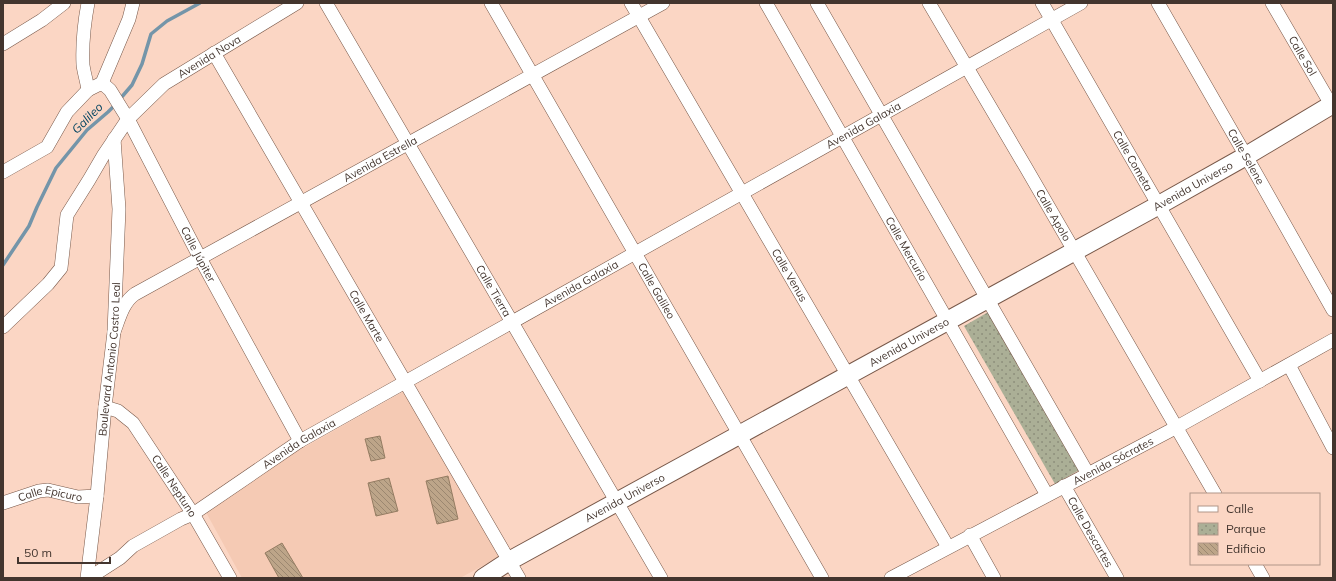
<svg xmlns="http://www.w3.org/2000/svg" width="1336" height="581" font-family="Mulish,sans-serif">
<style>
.built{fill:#f5cab4}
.park{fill:url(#park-dots)}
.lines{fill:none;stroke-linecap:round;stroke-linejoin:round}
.stream{stroke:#7495a9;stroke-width:3.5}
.building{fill:url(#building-back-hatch);stroke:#947c62}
.street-casing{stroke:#785849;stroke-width:14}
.secondary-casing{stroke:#785849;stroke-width:20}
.street{stroke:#fff;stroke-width:13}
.secondary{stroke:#fff;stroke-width:18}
.labels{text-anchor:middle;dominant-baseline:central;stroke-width:3;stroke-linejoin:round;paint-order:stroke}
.street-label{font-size:11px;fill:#43352e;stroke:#fbd6c4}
.water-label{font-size:12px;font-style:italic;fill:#004360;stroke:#fbd6c4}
</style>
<defs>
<pattern id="park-dots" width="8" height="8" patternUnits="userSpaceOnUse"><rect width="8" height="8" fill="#abaf96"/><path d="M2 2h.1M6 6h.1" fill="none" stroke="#8d8f7b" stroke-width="1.8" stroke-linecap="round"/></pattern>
<pattern id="building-back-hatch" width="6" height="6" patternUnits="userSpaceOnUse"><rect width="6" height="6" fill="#bda589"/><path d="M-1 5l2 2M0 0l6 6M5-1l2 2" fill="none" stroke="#9b8770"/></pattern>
</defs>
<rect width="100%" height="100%" fill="#fbd6c4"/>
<path class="built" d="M408,389L501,556L460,578H242L202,505Z"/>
<path class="park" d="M990,311L1081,469L1055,484L964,326Z"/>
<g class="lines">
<g class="stream">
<path d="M120,99L132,85L142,64L151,34L167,21L200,3"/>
<path d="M3,265L29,226L37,207L56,168L87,130L108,112L116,104"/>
</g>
</g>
<g class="building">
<path d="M380,436L385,458L371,461L365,439Z"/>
<path d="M448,476L458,519L437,524L426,481Z"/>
<path d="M389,478L398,511L376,516L368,483Z"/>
<path d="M282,543L303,578H279L265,553Z"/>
</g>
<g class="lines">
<defs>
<g id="street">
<path d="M88,3C84,24 82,44 83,65C84,73 87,82 88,90"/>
<path id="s1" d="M326,3L661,578"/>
<path id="s2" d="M491,3L822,578"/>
<path id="s3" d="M631,3L948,547"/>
<path id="s4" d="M766,3L1047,495"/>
<path d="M817,3L1088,474"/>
<path id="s5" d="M929,3L1025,166L1215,494"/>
<path id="s6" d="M1042,3L1260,381"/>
<path id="s7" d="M1158,3L1246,156L1333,310"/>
<path id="s8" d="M1272,3L1333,108"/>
<path d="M3,44L42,20L64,3"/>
<path id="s9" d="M214,53L519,578"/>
<path d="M102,83L129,19L133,3"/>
<path id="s10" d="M3,172L47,147L67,112L88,90L102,83L110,90L128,119L200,258L300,441"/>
<path id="s11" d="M3,327L48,284L61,268L67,215L89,180L103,156L128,119L164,84L297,3"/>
<path id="s12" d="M114,332C119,319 123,302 135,294L663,3"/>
<path d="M1289,365L1333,448"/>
<path id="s13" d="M105,407L118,411L133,423L193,514L230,578"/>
<path id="s14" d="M1064,486L1117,578"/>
<path id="s15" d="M3,503L39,491L48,490L78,497L97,496"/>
<path d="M970,535L994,578"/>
<path d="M1255,564L1263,578"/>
<path id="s16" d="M87,578L97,496L105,407L114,332L119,209L114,139"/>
<path id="s17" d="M89,578L120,558L133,546L181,519L193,514L300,441L1081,3"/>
<path id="s18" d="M891,578L1177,427L1333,340"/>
</g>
<g id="secondary">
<path id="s19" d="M483,578L509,561L1159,205L1246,156L1333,104"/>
</g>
</defs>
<use href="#street" class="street-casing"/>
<use href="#secondary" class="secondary-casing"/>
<use href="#street" class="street"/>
<use href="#secondary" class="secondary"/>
</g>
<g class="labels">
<g class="street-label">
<text stroke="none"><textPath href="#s8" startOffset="61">Calle Sol</textPath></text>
<text stroke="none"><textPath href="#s11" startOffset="353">Avenida Nova</textPath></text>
<text stroke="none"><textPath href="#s17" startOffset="898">Avenida Galaxia</textPath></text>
<text stroke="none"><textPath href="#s7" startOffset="177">Calle Selene</textPath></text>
<text stroke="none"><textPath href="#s12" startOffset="324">Avenida Estrella</textPath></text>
<text stroke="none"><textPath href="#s6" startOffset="182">Calle Cometa</textPath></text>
<text stroke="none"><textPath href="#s19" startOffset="811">Avenida Universo</textPath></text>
<text stroke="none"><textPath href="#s5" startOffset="246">Calle Apolo</textPath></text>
<text stroke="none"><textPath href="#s4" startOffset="283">Calle Mercurio</textPath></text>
<text stroke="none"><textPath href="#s10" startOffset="334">Calle Júpiter</textPath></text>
<text stroke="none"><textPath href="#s3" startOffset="315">Calle Venus</textPath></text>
<text stroke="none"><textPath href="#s17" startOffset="574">Avenida Galaxia</textPath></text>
<text stroke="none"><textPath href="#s1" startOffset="333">Calle Tierra</textPath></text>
<text stroke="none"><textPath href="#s2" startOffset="332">Calle Galileo</textPath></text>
<text stroke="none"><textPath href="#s9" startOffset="304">Calle Marte</textPath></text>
<text stroke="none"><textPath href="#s19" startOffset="487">Avenida Universo</textPath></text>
<text stroke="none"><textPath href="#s16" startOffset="220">Boulevard Antonio Castro Leal</textPath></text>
<text stroke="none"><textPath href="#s17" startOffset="250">Avenida Galaxia</textPath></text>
<text stroke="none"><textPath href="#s18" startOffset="251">Avenida Sócrates</textPath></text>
<text stroke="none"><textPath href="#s13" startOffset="108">Calle Neptuno</textPath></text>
<text stroke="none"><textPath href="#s15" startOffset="49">Calle Epicuro</textPath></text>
<text stroke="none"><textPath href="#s19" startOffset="163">Avenida Universo</textPath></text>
<text stroke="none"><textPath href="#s14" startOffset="53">Calle Descartes</textPath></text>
</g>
<g class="water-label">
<text transform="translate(87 118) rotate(-45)">Galileo</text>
</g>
</g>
<rect width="1336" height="581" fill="none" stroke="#43352e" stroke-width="8"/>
<rect x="1190" y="493" width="130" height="72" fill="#fbd6c4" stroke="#b19688"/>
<rect x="1198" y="506" width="20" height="6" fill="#ffffff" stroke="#b19688"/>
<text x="1226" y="513" font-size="12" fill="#43352e">Calle</text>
<rect x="1198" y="523" width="20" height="12" fill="url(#park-dots)" stroke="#b19688"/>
<text x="1226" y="533" font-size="12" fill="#43352e">Parque</text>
<rect x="1198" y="543" width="20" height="12" fill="url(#building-back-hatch)" stroke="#b19688"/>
<text x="1226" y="553" font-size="12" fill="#43352e">Edificio</text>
<path d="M18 557v6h92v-6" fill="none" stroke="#43352e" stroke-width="2"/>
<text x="24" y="557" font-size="12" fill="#43352e" stroke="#fbd6c4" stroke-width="3" paint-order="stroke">50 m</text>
</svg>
